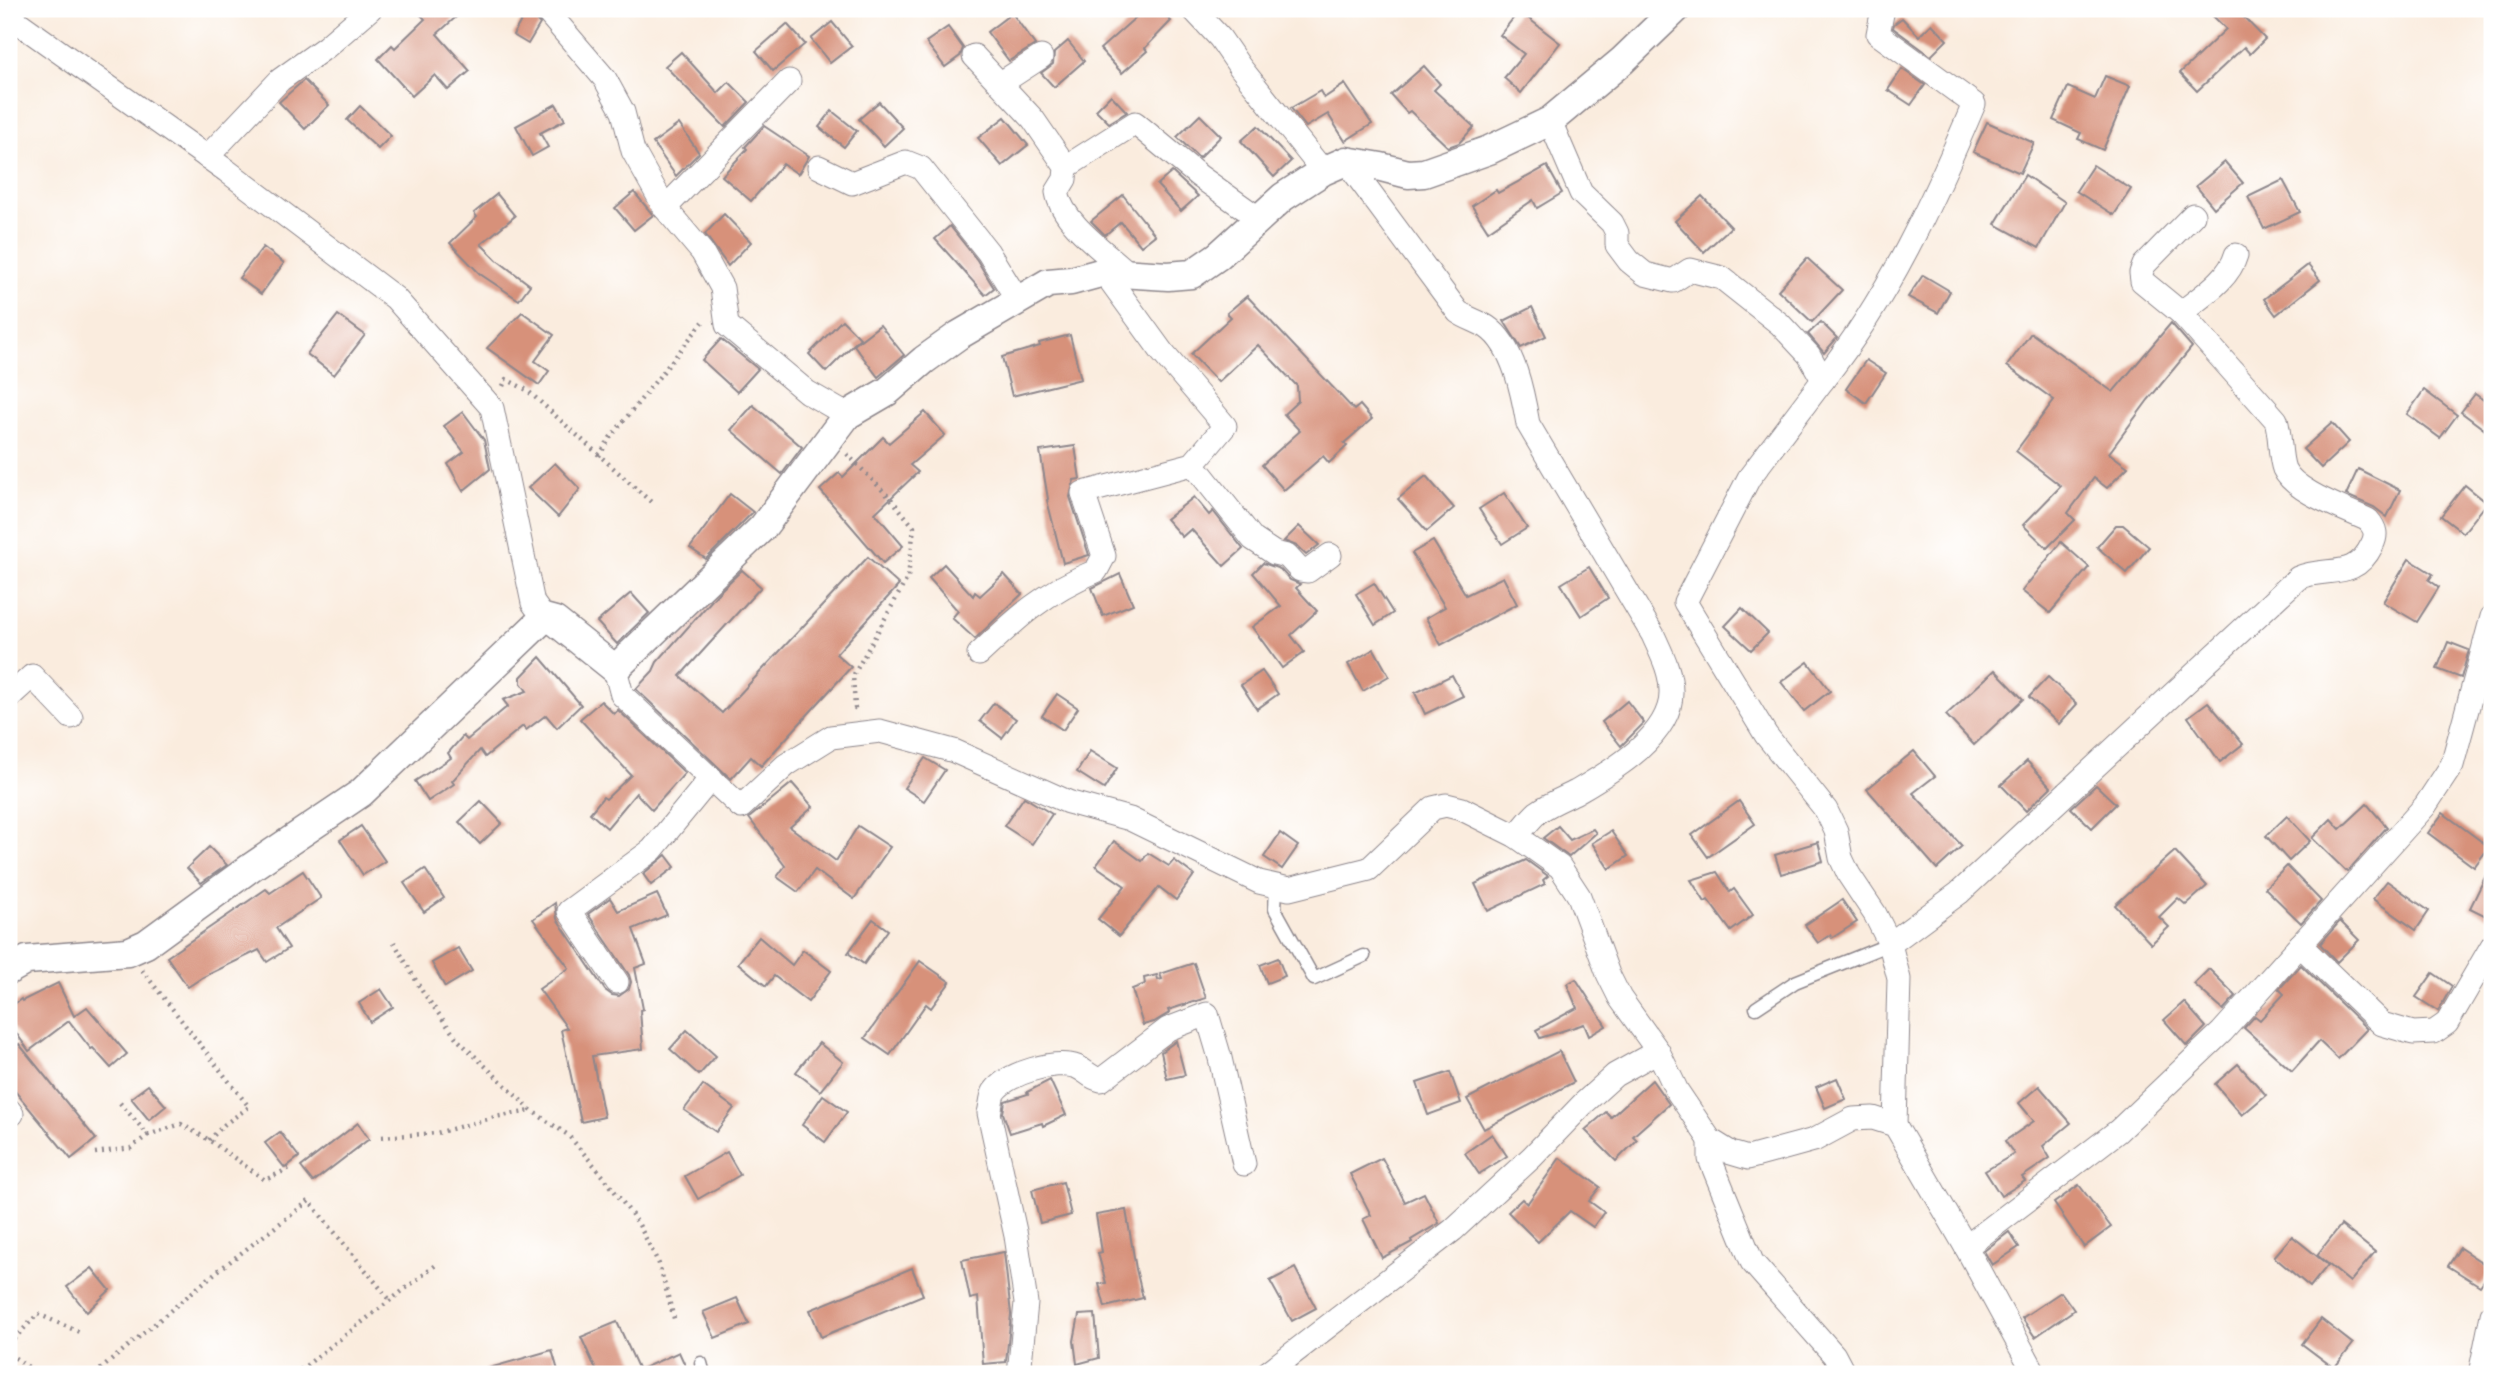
<svg xmlns="http://www.w3.org/2000/svg" width="2501" height="1383" font-family="Mali,sans-serif">
<style>
.building{fill:#d7917a}
.lines{fill:none;stroke-linecap:round;stroke-linejoin:round}
.service-casing{stroke:#8e878c;stroke-width:15}
.minor-casing{stroke:#8e878c;stroke-width:25}
.tertiary-casing{stroke:#8e878c;stroke-width:31}
.path{stroke:#8e878c;stroke-width:4.5;stroke-dasharray:2 5;stroke-linecap:butt}
.service{stroke:#fff;stroke-width:12}
.minor{stroke:#fff;stroke-width:23}
.tertiary{stroke:#fff;stroke-width:28}
</style>
<rect width="100%" height="100%" fill="#fff"/>
<filter id="ink" filterUnits="userSpaceOnUse"><feTurbulence type="fractalNoise" baseFrequency=".0143" numOctaves="2"/><feDisplacementMap in="SourceGraphic" scale="14" xChannelSelector="R" yChannelSelector="G"/><feConvolveMatrix kernelMatrix="1 2 1 2 8 2 1 2 1" color-interpolation-filters="sRGB"/></filter>
<filter id="wash" filterUnits="userSpaceOnUse"><feTurbulence type="fractalNoise" baseFrequency=".00686" numOctaves="4" result="noise"/><feDisplacementMap in="SourceGraphic" scale="28" xChannelSelector="R" yChannelSelector="G"/><feGaussianBlur stdDeviation="1.57" result="paint"/><feColorMatrix in="noise" values="0 0 0 0 0 0 0 0 0 0 0 0 0 0 0 0 0 1.4 0 .05"/><feComposite in="paint" operator="in"/></filter>
<g filter="url(#wash)">
<rect width="100%" height="100%" fill="#faecde"/>
<g id="blocks">
<g class="building">
<path d="M415,9H465L437,34L470,71L448,90L435,75L412,96L378,59L392,45L395,48L425,19Z"/>
<path d="M1145,9H1158L1171,21L1145,48L1147,51L1122,73L1100,49Z"/>
<path d="M2206,9H2236L2265,39L2250,54L2244,47L2197,91L2180,73L2226,29Z"/>
<path d="M527,10L540,24L528,44L513,35Z"/>
<path d="M1519,11L1560,43L1521,93L1504,78L1524,54L1500,35Z"/>
<path d="M1012,13L1035,45L1009,61L987,32Z"/>
<path d="M1902,18L1919,36L1932,24L1947,40L1931,56L1893,28L1894,24Z"/>
<path d="M832,22L852,46L830,63L811,39Z"/>
<path d="M787,24L805,44L773,71L756,51Z"/>
<path d="M948,27L963,48L960,56L945,67L926,42Z"/>
<path d="M1068,41L1084,61L1054,87L1041,73L1053,64L1054,53Z"/>
<path d="M681,52L718,93L729,82L749,102L725,127L665,66Z"/>
<path d="M1424,66L1440,84L1434,90L1474,127L1459,143L1448,147L1410,111L1407,113L1391,95Z"/>
<path d="M1902,69L1925,85L1911,105L1888,90Z"/>
<path d="M2105,76L2130,86L2103,150L2078,139L2081,133L2053,120L2068,87L2095,99Z"/>
<path d="M304,80L329,105L305,129L279,102Z"/>
<path d="M1345,84L1372,124L1345,141L1328,114L1306,127L1291,108L1320,91L1324,98Z"/>
<path d="M1111,95L1127,112L1109,123L1096,110Z"/>
<path d="M879,102L903,128L884,146L859,119Z"/>
<path d="M556,104L565,120L540,133L548,147L532,156L516,126Z"/>
<path d="M360,106L391,136L378,149L347,120Z"/>
<path d="M832,111L857,131L844,147L819,127Z"/>
<path d="M1200,115L1221,136L1199,158L1177,137Z"/>
<path d="M1005,117L1028,145L1002,166L978,138Z"/>
<path d="M1987,122L2034,143L2020,173L1973,152Z"/>
<path d="M679,124L699,153L676,176L653,143Z"/>
<path d="M764,126L809,156L798,174L783,164L751,201L722,176L747,149L745,147Z"/>
<path d="M1258,126L1291,161L1274,177L1241,141Z"/>
<path d="M2225,162L2243,183L2214,208L2196,186Z"/>
<path d="M2093,165L2131,189L2114,215L2076,191Z"/>
<path d="M1547,166L1562,193L1537,208L1533,200L1488,231L1472,206L1496,190L1498,193Z"/>
<path d="M1172,172L1198,196L1181,211L1157,185Z"/>
<path d="M2025,175L2065,202L2039,248L1995,224Z"/>
<path d="M2283,180L2300,212L2264,229L2248,197Z"/>
<path d="M634,192L653,215L634,230L615,208Z"/>
<path d="M497,194L515,216L481,244L497,260L530,285L519,300L480,274L450,243L477,217L474,213Z"/>
<path d="M1123,195L1155,235L1141,246L1121,222L1105,235L1091,221Z"/>
<path d="M1702,196L1731,227L1704,252L1675,221Z"/>
<path d="M724,214L751,242L728,266L705,234Z"/>
<path d="M950,226L977,260L994,288L985,295L935,239Z"/>
<path d="M263,247L284,263L261,294L239,278Z"/>
<path d="M1807,258L1842,290L1812,322L1778,290Z"/>
<path d="M2308,265L2320,280L2276,315L2264,299Z"/>
<path d="M1923,275L1950,291L1938,313L1908,297Z"/>
<path d="M1247,296L1354,410L1360,405L1372,419L1344,443L1347,446L1329,463L1323,456L1284,490L1262,465L1300,431L1284,414L1298,401L1297,386L1258,345L1218,382L1191,354L1231,317L1227,313Z"/>
<path d="M1532,307L1546,336L1521,348L1504,321Z"/>
<path d="M522,312L554,335L535,361L549,371L539,385L487,348Z"/>
<path d="M338,315L365,335L334,375L307,354Z"/>
<path d="M842,320L860,338L826,372L809,354Z"/>
<path d="M1821,322L1837,338L1824,353L1808,334Z"/>
<path d="M2171,323L2192,347L2148,400L2109,453L2128,467L2107,488L2094,478L2068,513L2075,520L2047,548L2023,525L2061,486L2016,451L2054,400L2007,366L2031,333L2113,392Z"/>
<path d="M880,325L904,355L878,377L854,345Z"/>
<path d="M1070,335L1081,379L1012,396L1002,357L1040,346L1039,343Z"/>
<path d="M721,339L758,369L737,392L702,360Z"/>
<path d="M1866,360L1886,373L1866,403L1846,389Z"/>
<path d="M2424,390L2457,415L2440,438L2407,414Z"/>
<path d="M2475,394L2492,406V418L2485,430L2461,412Z"/>
<path d="M753,405L802,447L782,474L731,430Z"/>
<path d="M463,412L484,440L490,469L463,491L448,464L464,452L444,426Z"/>
<path d="M925,412L945,435L910,465L918,472L875,513L903,546L883,563L820,490L839,473L843,477L883,437L889,443Z"/>
<path d="M2332,423L2349,442L2321,468L2303,449Z"/>
<path d="M1075,446L1080,479L1074,480L1070,497L1089,555L1063,563L1047,500L1048,499L1040,451Z"/>
<path d="M555,463L580,489L558,517L528,488Z"/>
<path d="M2358,469L2400,490L2387,517L2374,507L2346,495Z"/>
<path d="M1426,476L1454,508L1427,531L1398,499Z"/>
<path d="M2465,485L2487,503L2463,533L2441,516Z"/>
<path d="M1504,493L1527,528L1502,544L1479,509Z"/>
<path d="M730,494L753,512L706,559L690,548Z"/>
<path d="M1194,497L1209,515L1213,511L1243,549L1224,566L1191,529L1182,537L1166,519Z"/>
<path d="M2116,525H2123L2149,547L2127,573L2097,547Z"/>
<path d="M1299,526L1319,545L1306,555L1297,546L1284,541Z"/>
<path d="M1433,541L1466,595L1503,577L1517,604L1441,645L1426,618L1445,607L1412,553Z"/>
<path d="M2061,542L2089,567L2050,613L2022,591Z"/>
<path d="M868,557L899,585L836,654L851,667L761,766L751,757L731,779L636,689L653,671L657,662L720,591L742,570L761,587L680,676L722,713Z"/>
<path d="M2409,559L2433,574L2429,580L2439,587L2417,622L2383,602Z"/>
<path d="M1263,563L1280,569L1290,580L1300,584L1296,588L1317,611L1291,635L1304,652L1282,668L1252,627L1281,606L1253,573Z"/>
<path d="M944,564L973,596L975,592L980,596L1004,574L1022,594L975,639L952,618L958,611L929,578Z"/>
<path d="M1589,567L1608,598L1581,616L1561,584Z"/>
<path d="M1120,574L1133,604L1103,616L1092,588Z"/>
<path d="M1374,583L1393,613L1375,625L1356,594Z"/>
<path d="M631,593L649,613L617,644L597,622Z"/>
<path d="M1742,608L1768,633L1751,650L1725,626Z"/>
<path d="M2448,642L2469,650L2461,678L2437,669Z"/>
<path d="M1374,649L1389,676L1363,691L1348,664Z"/>
<path d="M540,657L581,705L557,728L546,715L526,730L523,726L485,757L480,750L452,781L454,784L428,801L415,781L451,758L448,753L463,736L467,740L508,706L503,700L527,691L521,683V677Z"/>
<path d="M1808,662L1830,691L1804,711L1781,682Z"/>
<path d="M1995,670L2023,699L1974,745L1946,715Z"/>
<path d="M1262,671L1278,694L1257,709L1241,685Z"/>
<path d="M1452,675L1463,696L1425,714L1415,693Z"/>
<path d="M2048,677L2077,704L2059,724L2029,697Z"/>
<path d="M1057,694L1078,708L1063,730L1042,716Z"/>
<path d="M601,701L614,714L618,710L685,773L652,810L636,793L607,828L590,813L603,797L606,799L631,775L580,719Z"/>
<path d="M1627,701L1644,723L1621,746L1602,722Z"/>
<path d="M2208,702L2243,744L2220,762L2188,717Z"/>
<path d="M994,703L1016,719L1002,738L980,721Z"/>
<path d="M1090,751L1117,768L1104,789L1077,772Z"/>
<path d="M1914,751L1935,776L1913,793L1962,846L1937,869L1867,789Z"/>
<path d="M925,758L945,770L924,801L904,788Z"/>
<path d="M2027,761L2051,787L2026,811L2001,785Z"/>
<path d="M792,783L813,807L790,827L836,861L858,826L890,847L854,899L815,870L798,892L777,877L785,866L749,818Z"/>
<path d="M2096,785L2116,804L2092,828L2071,808Z"/>
<path d="M1024,797L1052,814L1032,844L1004,826Z"/>
<path d="M481,801L502,823L480,844L459,822Z"/>
<path d="M1739,801L1755,824L1708,857L1692,835Z"/>
<path d="M2367,804L2387,827L2347,872L2312,838L2331,819L2340,829Z"/>
<path d="M2443,813L2489,847L2474,867L2428,833Z"/>
<path d="M2287,816L2310,841L2289,861L2266,836Z"/>
<path d="M361,826L385,861L363,875L340,840Z"/>
<path d="M1558,826L1570,840L1593,829L1596,833L1569,857L1543,838Z"/>
<path d="M1611,831L1628,856L1609,869L1592,843Z"/>
<path d="M1280,833L1298,846L1282,869L1264,857Z"/>
<path d="M1114,841L1142,861L1148,853L1169,866L1174,860L1194,875L1176,900L1159,887L1119,936L1098,919L1125,886L1096,866Z"/>
<path d="M1818,842L1823,861L1781,874L1775,855Z"/>
<path d="M209,847L227,865L201,883L187,868Z"/>
<path d="M2175,851L2207,886L2186,905L2178,898L2159,917L2169,927L2151,944L2115,905Z"/>
<path d="M666,855L675,867L651,885L643,874Z"/>
<path d="M1526,860L1548,876L1543,880L1545,884L1488,911L1475,884Z"/>
<path d="M2492,863V919L2470,908Z"/>
<path d="M2287,866L2321,901L2301,923L2265,888Z"/>
<path d="M425,869L444,898L424,912L404,883Z"/>
<path d="M303,871L321,898L276,928L289,948L267,962L259,950L203,977L188,987L167,957L266,889L270,893Z"/>
<path d="M1717,872L1730,892L1734,889L1753,915L1731,931L1708,900L1705,902L1691,880Z"/>
<path d="M2387,881L2429,911L2416,930L2373,899Z"/>
<path d="M657,894L667,915L633,929L646,964L635,968L643,1009L640,1010L643,1049L592,1056L604,1117L581,1122L561,1030L567,1028L539,989L569,968L533,919L555,903L557,919L605,990L612,995L619,996L629,989L631,982L629,975L588,914L610,898L618,911Z"/>
<path d="M1842,900L1857,922L1832,938L1830,935L1818,943L1805,925Z"/>
<path d="M873,919L888,930L864,964L848,953Z"/>
<path d="M2340,921L2359,940L2337,962L2320,944Z"/>
<path d="M759,937L792,965L803,950L831,971L808,1002L774,976L766,986L738,963Z"/>
<path d="M458,948L472,971L445,987L432,963Z"/>
<path d="M1278,958L1285,976L1267,983L1260,965Z"/>
<path d="M920,961L950,982L931,1008L926,1004L890,1055L865,1038Z"/>
<path d="M1194,963L1206,998L1168,1010L1169,1013L1154,1022L1143,1025L1132,989L1145,984L1144,978L1157,975L1158,980L1162,979L1160,974Z"/>
<path d="M2301,965L2367,1029L2338,1059L2319,1041L2292,1071L2244,1028L2255,1016L2260,1020L2284,994L2279,989Z"/>
<path d="M2209,969L2236,996L2223,1010L2194,984Z"/>
<path d="M2433,973L2452,986L2438,1011L2416,997Z"/>
<path d="M1576,979L1606,1026L1589,1036L1584,1024L1540,1038L1536,1030L1577,1008L1567,984Z"/>
<path d="M58,983L74,1016L87,1007L127,1054L111,1068L93,1048L91,1049L69,1021L29,1051L9,1023V1008L21,999L22,1001Z"/>
<path d="M381,989L393,1007L370,1022L359,1003Z"/>
<path d="M2184,1002L2206,1027L2187,1046L2164,1020Z"/>
<path d="M687,1030L716,1056L699,1075L670,1049Z"/>
<path d="M1176,1041L1185,1075L1167,1079L1161,1052Z"/>
<path d="M819,1043L843,1062L820,1091L796,1072Z"/>
<path d="M19,1044L96,1139L71,1159L9,1084V1052Z"/>
<path d="M1559,1051L1574,1082L1484,1129L1467,1099Z"/>
<path d="M2238,1064L2266,1095L2242,1115L2215,1084Z"/>
<path d="M1450,1072L1461,1103L1428,1115L1417,1083Z"/>
<path d="M1837,1078L1846,1099L1825,1108L1816,1087Z"/>
<path d="M1050,1080L1066,1115L1043,1126L1042,1123L1010,1133L1003,1113L1005,1101L1028,1094L1027,1092Z"/>
<path d="M1652,1080L1669,1104L1633,1136L1637,1140L1616,1161L1585,1130L1606,1112L1611,1117Z"/>
<path d="M148,1085L166,1106L149,1120L131,1098Z"/>
<path d="M703,1085L734,1108L716,1132L684,1110Z"/>
<path d="M2039,1086L2071,1123L2043,1146L2050,1158L2022,1177L2025,1181L2001,1196L1985,1171L2014,1154L2005,1141L2034,1121L2019,1103Z"/>
<path d="M823,1095L847,1112L825,1142L802,1125Z"/>
<path d="M358,1123L369,1139L313,1182L301,1167Z"/>
<path d="M280,1132L299,1157L285,1168L265,1143Z"/>
<path d="M1492,1134L1507,1156L1479,1174L1465,1153Z"/>
<path d="M727,1152L740,1175L698,1199L685,1176Z"/>
<path d="M1382,1158L1405,1202L1424,1193L1439,1223L1411,1240L1412,1242L1382,1258L1363,1219L1371,1215L1350,1174Z"/>
<path d="M1560,1158L1600,1187L1589,1201L1604,1212L1593,1227L1570,1211L1538,1242L1508,1212L1522,1199L1527,1204Z"/>
<path d="M1063,1182L1071,1215L1040,1223L1032,1190Z"/>
<path d="M2079,1185L2111,1227L2084,1247L2054,1203Z"/>
<path d="M1126,1210L1136,1269L1143,1298L1105,1307L1099,1284L1106,1283L1098,1253L1102,1252L1096,1215Z"/>
<path d="M2341,1225L2375,1252L2350,1282L2317,1255Z"/>
<path d="M2009,1232L2019,1247L1992,1265L1984,1251Z"/>
<path d="M2292,1236L2328,1265L2310,1287L2274,1257Z"/>
<path d="M2460,1248L2492,1269L2480,1286L2448,1266Z"/>
<path d="M1004,1252L1011,1314L1006,1362L983,1364L978,1297L970,1299L962,1260Z"/>
<path d="M92,1268L110,1290L87,1312L67,1287Z"/>
<path d="M912,1268L923,1295L821,1337L810,1310Z"/>
<path d="M1295,1268L1316,1308L1292,1321L1270,1281Z"/>
<path d="M2061,1292L2074,1310L2035,1337L2022,1318Z"/>
<path d="M737,1298L749,1324L715,1338L703,1312Z"/>
<path d="M1095,1314L1099,1358L1077,1364L1074,1341L1079,1315Z"/>
<path d="M2321,1319L2353,1344L2334,1368L2302,1344Z"/>
<path d="M617,1322L639,1370L679,1352L689,1374H598L581,1337Z"/>
<path d="M552,1350L559,1374H486V1369Z"/>
</g>
</g>
</g>
<g filter="url(#ink)">
<use href="#blocks" fill-opacity="0" stroke="#8e878c" stroke-width="2"/>
<g class="lines">
<defs>
<g id="service">
<path d="M1276,887L1275,909L1314,979L1364,956"/>
<path d="M1756,1008L1795,982L1890,944"/>
<path d="M701,1363L704,1374"/>
</g>
<g id="minor">
<path d="M545,9L605,79L623,112L633,151L665,208L702,252L722,288L727,325L807,392L847,415"/>
<path d="M1193,9L1220,38L1240,67L1323,171"/>
<path d="M9,16L227,171L395,298L492,408L533,603L544,618"/>
<path d="M974,56L1033,119L1066,167L1065,179L1057,192C1062,223 1106,252 1129,274"/>
<path d="M1001,83L1041,57"/>
<path d="M1550,121L1581,193L1612,223L1617,233V245L1629,261L1645,274L1673,281L1690,270L1722,278L1780,324L1809,355L1823,380L1749,478L1685,602L1766,735L1826,810L1836,831L1841,858L1849,875L1875,914L1890,944L1899,979L1895,1125"/>
<path d="M207,157L280,80L326,47L370,9"/>
<path d="M1346,161L1458,312C1468,319 1478,321 1487,327C1514,345 1523,395 1528,424L1653,635C1661,653 1671,671 1671,691C1673,736 1610,772 1576,792C1564,798 1549,804 1538,812C1530,819 1523,829 1516,836"/>
<path d="M819,167L852,183L906,162L921,168L988,252L1017,299"/>
<path d="M1066,167L1135,123L1199,176L1258,218"/>
<path d="M665,208L789,81"/>
<path d="M2181,313C2200,297 2229,280 2236,255"/>
<path d="M1823,380C1889,297 1933,201 1974,104L1878,34L1883,9"/>
<path d="M1193,464L1253,539L1274,553L1287,556L1300,570L1308,571L1330,555"/>
<path d="M979,654C1017,618 1046,591 1096,571L1104,556L1083,493L1193,464L1225,426L1162,352L1104,272"/>
<path d="M615,669L622,695L741,807L786,765L831,737L880,731L954,751L1068,802L1130,819L1259,882L1289,889L1369,869L1433,808L1446,805L1462,809L1516,836L1560,867L1579,896L1608,974L1620,998L1658,1051L1677,1091L1710,1140L1731,1153L1748,1158L1814,1140L1853,1119L1873,1118L1895,1125L1966,1247L2035,1374"/>
<path d="M9,697L32,676L71,717"/>
<path d="M1890,944L1959,893L2298,578C2327,565 2354,582 2372,545C2377,535 2376,529 2368,520C2346,509 2294,492 2284,469C2279,456 2281,436 2276,420L2181,313L2142,281L2141,273L2144,265L2193,215"/>
<path d="M2300,945L2382,1024L2413,1033L2434,1032L2447,1023L2492,946"/>
<path d="M617,982L569,911L652,850L711,778"/>
<path d="M9,1110L12,1114"/>
<path d="M1710,1140V1159L1752,1262L1834,1355L1844,1374"/>
<path d="M1966,1247L2118,1131L2222,1032L2425,806L2452,765L2492,617"/>
<path d="M1019,1374L1026,1303L1016,1236L989,1113C991,1107 991,1097 994,1092C1007,1073 1056,1059 1077,1067C1087,1071 1088,1077 1101,1080L1168,1029L1207,1014L1220,1058L1244,1164"/>
<path d="M1266,1374L1453,1230L1532,1157L1584,1103L1615,1075L1658,1051"/>
<path d="M2480,1374L2492,1315"/>
</g>
<path id="tertiary" d="M9,970L27,960L128,952L146,944L250,868L361,793L544,618L555,621L615,669L763,527L847,415L888,391L924,360L959,335L1048,283L1071,281L1104,272L1168,276L1192,274L1218,256L1283,197L1323,171L1346,161L1381,167L1408,174L1424,173L1489,150L1550,121L1622,61L1676,9"/>
</defs>
<use href="#service" class="service-casing"/>
<use href="#minor" class="minor-casing"/>
<use href="#tertiary" class="tertiary-casing"/>
<g class="path">
<path d="M503,386L506,379L527,390L651,502"/>
<path d="M847,454L892,500L914,527L908,577L853,676L855,708L859,712"/>
<path d="M599,456L610,438L703,322"/>
<path d="M394,942L422,991L457,1039L532,1111L568,1135L604,1177L638,1223L659,1264L675,1322"/>
<path d="M142,970L249,1107L225,1124L209,1140"/>
<path d="M120,1103L148,1135L181,1124L209,1140L265,1180L290,1168"/>
<path d="M382,1137L437,1133L495,1117L531,1111"/>
<path d="M95,1153L131,1148L148,1135"/>
<path d="M9,1344L38,1314L79,1332"/>
<path d="M9,1354L39,1374"/>
<path d="M95,1374L215,1273L309,1201L390,1300"/>
<path d="M295,1374L436,1265"/>
</g>
<use href="#service" class="service"/>
<use href="#minor" class="minor"/>
<use href="#tertiary" class="tertiary"/>
</g>
</g>
<rect width="2501" height="1383" fill="none" stroke="#fff" stroke-width="35"/>
</svg>
